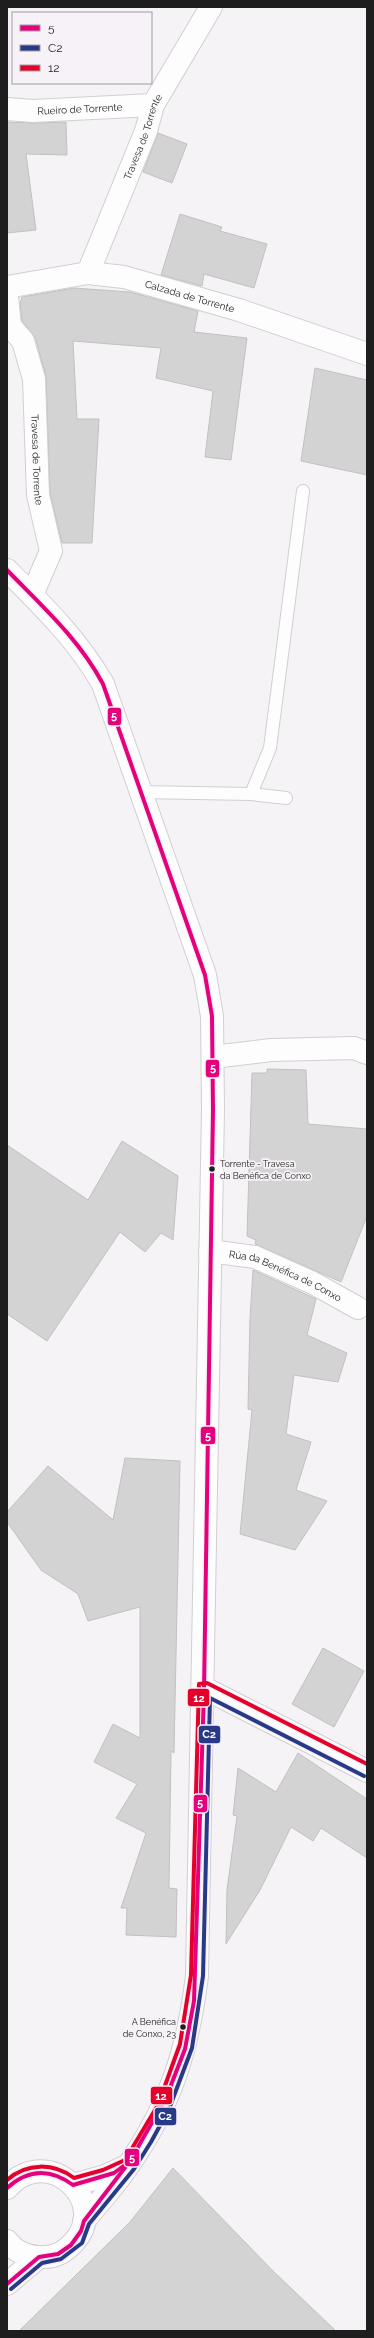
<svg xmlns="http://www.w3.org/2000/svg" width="374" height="2338" font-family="Raleway,sans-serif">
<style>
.building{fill:#d4d3d3;stroke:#c2c0c1}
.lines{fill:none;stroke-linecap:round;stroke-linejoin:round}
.service-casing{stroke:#d1cfd1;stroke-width:14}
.minor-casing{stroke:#d1cfd1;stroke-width:24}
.service{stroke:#fefdfe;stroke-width:12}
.minor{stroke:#fefdfe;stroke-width:22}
.bus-1-casing{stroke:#f6f2f7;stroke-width:7}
.bus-2-casing{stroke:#f6f2f7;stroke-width:7}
.bus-3-casing{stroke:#f6f2f7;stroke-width:7}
.bus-1{stroke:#e5007d;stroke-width:4}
.bus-2{stroke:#283a87;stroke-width:4}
.bus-3{stroke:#e4002b;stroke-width:4}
.bus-dot{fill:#1f1e1f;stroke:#f6f2f7;stroke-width:1.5}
.labels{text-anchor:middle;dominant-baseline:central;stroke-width:3.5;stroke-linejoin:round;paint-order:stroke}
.bus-label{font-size:9px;fill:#1f1e1f;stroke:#f6f2f7;text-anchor:start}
.street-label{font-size:10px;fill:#1f1e1f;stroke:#f6f2f7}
.line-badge{stroke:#f6f2f7;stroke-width:1.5}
.badge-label{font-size:11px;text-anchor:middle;font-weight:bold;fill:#fff}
</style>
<rect width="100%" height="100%" fill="#f5f3f6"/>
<g class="building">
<path d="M7,122L34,123L66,122L67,155L26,154L36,230L7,233Z"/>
<path d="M158,133L187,144L172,183L143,172Z"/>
<path d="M180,214L222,227L220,231L267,244L254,288L204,274L202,286L161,275Z"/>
<path d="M74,288L130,292L198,311L194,332L247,338L231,460L205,457L213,391L156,378L161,348L73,341L77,419H99L92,543H62L50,493L46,376L35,337L22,321L20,303L22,297Z"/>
<path d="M315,368L367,380V475L301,461Z"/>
<path d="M267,1069L306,1070L308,1124L367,1129V1216L341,1282L255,1244L256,1240L247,1236L252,1073H267Z"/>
<path d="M122,1141L178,1176L173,1240L161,1233L145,1252L120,1232L47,1341L7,1314V1145L88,1200Z"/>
<path d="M253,1270L316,1299L307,1335L347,1353L338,1382L294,1375L286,1434L311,1442L296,1490L327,1501L295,1550L240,1534L252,1410L248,1409L250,1318Z"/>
<path d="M125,1458L180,1461L174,1753L171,1751L169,1888L177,1889L176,1937L126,1935L127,1908H121L146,1833L116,1818L137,1784L94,1762L113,1724L140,1738V1607L88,1621L78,1594L41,1570L7,1522V1512L48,1466L113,1520Z"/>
<path d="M323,1648L364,1671L334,1727L292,1704Z"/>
<path d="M298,1753L367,1799V1858L321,1828L313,1841L291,1827L260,1890L226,1944L227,1890L237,1816L233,1815L238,1768L276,1792Z"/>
<path d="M173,2168L274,2272L336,2331H19L130,2222Z"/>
</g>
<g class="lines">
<defs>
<g id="service">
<path d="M141,792L251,794L286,798"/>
<path d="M251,794L270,748L303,491"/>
</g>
<g id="minor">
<path id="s1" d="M7,109L33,111L153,105"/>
<path id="s2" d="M88,273L146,131L153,105L211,7"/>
<path id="s3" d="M7,287L88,273L124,277L239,310L367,354"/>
<path d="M7,297L10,326"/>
<path id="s4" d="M10,326L23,341L34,379L38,495L51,551L32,595"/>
<path d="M7,570C43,606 78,640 103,684L205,975L212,1016L213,1110L197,1976C188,2048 172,2102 130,2163C117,2183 99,2202 84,2221"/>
<path d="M213,1057L271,1050L354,1048L367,1053"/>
<path id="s5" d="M210,1251L255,1257L313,1283L358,1308"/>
<path d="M204,1688L367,1771"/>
<path d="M73,2185L105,2176L127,2166"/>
<path d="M7,2188C47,2142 111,2201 74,2242C66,2251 56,2257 45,2257C30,2258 16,2253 7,2241"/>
<path d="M7,2284L39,2257"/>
</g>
</defs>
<use href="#service" class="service-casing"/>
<use href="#minor" class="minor-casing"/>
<use href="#service" class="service"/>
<use href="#minor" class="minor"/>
<defs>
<g id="bus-1">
<path d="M7,570C42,606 79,639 103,684L205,975L212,1016L213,1110L204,1692L194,2001L185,2049L166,2098L130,2161L84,2221L81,2231L71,2245L58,2254L39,2257L7,2284"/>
<path d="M7,2188C28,2169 50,2168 73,2185L114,2173L133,2159"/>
</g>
<path id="bus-2" d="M11,2289L42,2263L61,2259L82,2243L89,2224L134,2169L151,2142L169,2109L192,2048L203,1976L210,1698L364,1776"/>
<path id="bus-3" d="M7,2180C27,2162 54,2163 74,2178L103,2170L125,2160L158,2105L180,2044L191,1975L199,1684L207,1683L367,1764"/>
</defs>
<use href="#bus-1" class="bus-1-casing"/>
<use href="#bus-2" class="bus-2-casing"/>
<use href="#bus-3" class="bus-3-casing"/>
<use href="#bus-1" class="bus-1"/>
<use href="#bus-2" class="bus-2"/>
<use href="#bus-3" class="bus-3"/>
</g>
<g class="bus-dot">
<circle cx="212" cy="1169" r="3.5"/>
<circle cx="183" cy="2027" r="3.5"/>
</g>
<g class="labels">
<g class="bus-label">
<text x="220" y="1164">Torrente - Travesa<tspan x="220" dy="12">da Benéfica de Conxo</tspan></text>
<text x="176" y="2022" text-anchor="end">A Benéfica<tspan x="176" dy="12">de Conxo, 23</tspan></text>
</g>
<g class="street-label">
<text stroke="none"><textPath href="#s1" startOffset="73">Rueiro de Torrente</textPath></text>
<text stroke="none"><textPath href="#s2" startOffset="147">Travesa de Torrente</textPath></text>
<text stroke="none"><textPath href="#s3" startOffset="187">Calzada de Torrente</textPath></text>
<text stroke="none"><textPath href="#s4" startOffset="140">Travesa de Torrente</textPath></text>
<text stroke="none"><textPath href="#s5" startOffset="80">Rúa da Benéfica de Conxo</textPath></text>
</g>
</g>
<g class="line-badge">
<rect x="107" y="707" width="15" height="19" rx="4" fill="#e5007d"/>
<rect x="205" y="1059" width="15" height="19" rx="4" fill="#e5007d"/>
<rect x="200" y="1426" width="16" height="19" rx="4" fill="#e5007d"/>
<rect x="187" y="1688" width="23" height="19" rx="4" fill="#e4002b"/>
<rect x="198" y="1725" width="23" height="19" rx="4" fill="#283a87"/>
<rect x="193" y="1794" width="15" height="19" rx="4" fill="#e5007d"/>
<rect x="150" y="2086" width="23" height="19" rx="4" fill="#e4002b"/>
<rect x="154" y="2107" width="23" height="19" rx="4" fill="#283a87"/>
<rect x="124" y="2148" width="16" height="19" rx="4" fill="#e5007d"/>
</g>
<g class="badge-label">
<text x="114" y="720">5</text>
<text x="213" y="1072">5</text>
<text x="208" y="1440">5</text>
<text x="199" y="1702">12</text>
<text x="209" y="1738">C2</text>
<text x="200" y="1807">5</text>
<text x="161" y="2100">12</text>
<text x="165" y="2120">C2</text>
<text x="132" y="2162">5</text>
</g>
<rect width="374" height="2338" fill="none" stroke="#1f1e1f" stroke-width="16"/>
<rect x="12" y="12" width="140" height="72" fill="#f6f2f7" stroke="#a09da1"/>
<rect x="20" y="25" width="20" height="6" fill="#e5007d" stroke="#a09da1"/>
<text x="48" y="32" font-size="12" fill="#1f1e1f">5</text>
<rect x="20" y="45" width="20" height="6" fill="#283a87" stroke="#a09da1"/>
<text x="48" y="52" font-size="12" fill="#1f1e1f">C2</text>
<rect x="20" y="65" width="20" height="6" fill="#e4002b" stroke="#a09da1"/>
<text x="48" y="72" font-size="12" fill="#1f1e1f">12</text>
</svg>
